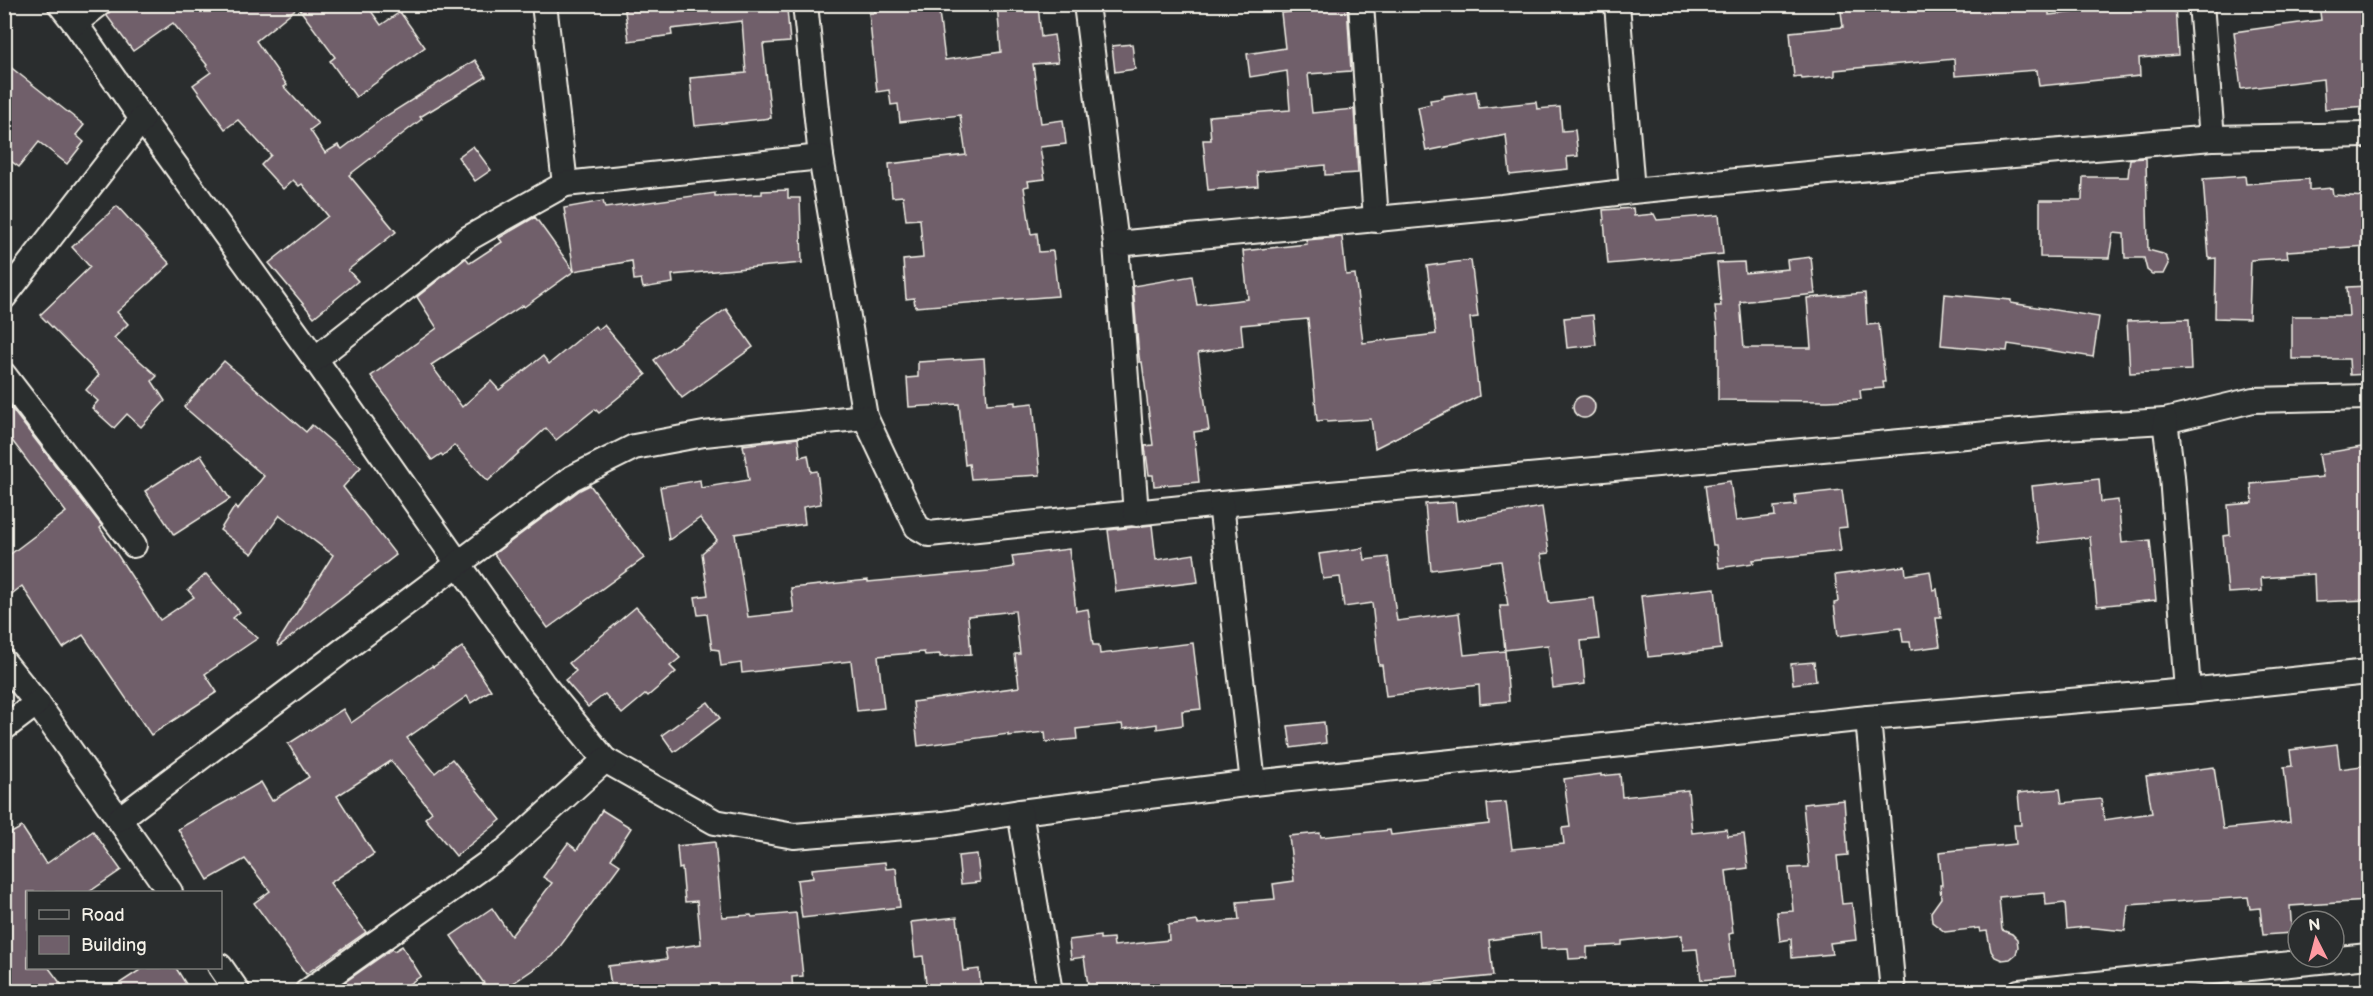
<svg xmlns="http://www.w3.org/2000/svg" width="2373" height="996" font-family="'Balsamiq Sans',sans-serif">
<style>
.building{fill:#6f5f6a;stroke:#f4f1e8;stroke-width:1.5}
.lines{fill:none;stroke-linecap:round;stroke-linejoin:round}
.minor-casing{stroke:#f4f1e8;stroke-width:28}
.minor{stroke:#2a2d2e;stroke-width:24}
</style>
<rect width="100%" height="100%" fill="#2a2d2e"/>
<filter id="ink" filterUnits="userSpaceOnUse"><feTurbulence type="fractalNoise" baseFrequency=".0167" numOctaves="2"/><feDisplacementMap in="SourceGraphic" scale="12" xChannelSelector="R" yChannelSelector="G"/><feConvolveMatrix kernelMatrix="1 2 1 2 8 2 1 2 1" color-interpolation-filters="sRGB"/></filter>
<g filter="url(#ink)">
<g class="building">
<path d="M113,4H366L381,25L400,12L425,47L356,97L330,61L335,57L298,7L256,41L287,85L284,87L318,124L310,130L325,153L338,145L342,149L383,118L475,60L486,77L420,117L422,119L349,175L396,232L348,270L358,281L314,317L269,263L328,216L302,184L299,186L293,180L283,189L261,165L271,155L238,120L225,129L193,85L211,72L206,66L207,65L173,23L133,51L107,16Z"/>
<path d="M624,4H770V11L787,9L790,42L763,44L771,118L695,126L690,78L746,73L742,21L671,29L672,35L629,41Z"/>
<path d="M874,4H938L945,60L1001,52L997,4H1038L1041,37L1054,35L1058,62L1033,64L1041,123L1063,120L1066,144L1040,147L1045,179L1028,181L1029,186L1024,187L1031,234L1037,233L1039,252L1053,251L1058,296L915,307L914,298L906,299L903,260L923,258L920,219L906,220L903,196L892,197L889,164L966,155L960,115L900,122L898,104L891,105L889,90L877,92L869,13H875Z"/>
<path d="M1330,4H1347L1351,71L1308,74L1312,113L1354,109L1358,173L1325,175V165L1257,172L1258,186L1208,190L1203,140H1211L1209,116L1290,110L1287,71L1250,77L1247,54L1285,48L1281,13L1330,8Z"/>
<path d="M1840,4H2049V15L2117,8V6L2175,4L2178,55L2139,58L2140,76L2039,86L2037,70L1955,76L1954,59L1835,70V76L1802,79L1801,76L1794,77L1790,32L1843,27Z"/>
<path d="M2319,4H2368V106L2325,109L2323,79L2241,89L2234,32L2321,20Z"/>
<path d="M1132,44L1135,69L1115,72L1112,46Z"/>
<path d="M4,62L84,125L76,135L84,142L67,164L39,142L19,167L4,156Z"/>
<path d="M1476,91L1479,108L1536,102L1537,109L1560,107L1562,131L1575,130L1578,156L1567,157L1568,169L1510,175L1506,135L1426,151L1418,107L1431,104L1430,100L1444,98V96Z"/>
<path d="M473,146L491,170L475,181L458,157Z"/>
<path d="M2146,158L2148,250L2163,254L2167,258L2169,264L2164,274H2152L2147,270L2144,258H2125L2124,234L2113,233L2109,258L2040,257V200H2082L2083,177H2128L2130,159Z"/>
<path d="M2245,176L2246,184L2309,179V190L2332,188L2333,195L2368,197V246L2287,251L2288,258L2251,260L2249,319L2215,318L2216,258L2209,259L2203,179Z"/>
<path d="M788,190V198H800L802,263L672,275L673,283L643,288L641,279L634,280L632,261L574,271L564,208L603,201L605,208L715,193V196L762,194V191Z"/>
<path d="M117,206L170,264L117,312L128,324L114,338L157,376L152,381L165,401L141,427L127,414L114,428L92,408L98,401L86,390L99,375L40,315L90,267L72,247Z"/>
<path d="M1633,208L1634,216L1654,214L1657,220L1719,215L1723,254L1608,264L1603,210Z"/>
<path d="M535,217L574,271L524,307L523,305L431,365L462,407L491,381L499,390L543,356L549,364L595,326L598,330L604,325L646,375L599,413L595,409L556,440L546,428L488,481L454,445L443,456L441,454L432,460L371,376L437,328L417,297L466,258L470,263L502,242L499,238Z"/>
<path d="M1342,237L1346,275L1355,274L1363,343L1436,334L1427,266L1471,260L1478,317L1470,318L1479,396L1375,448L1371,419L1327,422V420L1317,421L1308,319L1241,325L1243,346L1198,353L1209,430L1194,432L1199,482L1154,486L1153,475H1149L1145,446L1153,445L1142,362H1140L1139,357L1133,286L1192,276L1197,305L1248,299L1243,251L1307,244L1306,240Z"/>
<path d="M1811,257L1815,294L1740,302L1744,348H1811L1807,298L1865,293L1867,325L1879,324L1885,382H1883L1884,388L1860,390L1861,399L1828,401L1718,400V336L1715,306H1721L1717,263L1744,262L1745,273L1788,269L1787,260Z"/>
<path d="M2368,286V374L2350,375L2349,359H2292V316H2349L2347,287Z"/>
<path d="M1945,294L2011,300V303L2099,317L2093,357L2008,344L2007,351L1941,345Z"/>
<path d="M726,309L753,347L682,398L654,360Z"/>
<path d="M1593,315L1596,345L1567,348L1564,318Z"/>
<path d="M2189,319L2191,370L2130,373L2127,321Z"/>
<path d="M984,358L987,404L1015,402V405L1033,403L1040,475L971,479L969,464L965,465L959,404L909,407L907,378L918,377V362Z"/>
<path d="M224,361L306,432L312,425L361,467L343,487L396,555L279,646L277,644L333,555L280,515L252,554L220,530L235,506L237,510L264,476L184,407Z"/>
<circle cx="1584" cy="407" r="11"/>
<path d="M4,399L102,526L100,528L160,620L194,597L188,590L206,574L240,612L233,618L258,638L205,674L217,692L151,735L83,635L63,648L22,586L4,600V559L66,512L4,430Z"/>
<path d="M798,438L800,457L808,455L811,472L817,471L821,504L803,507L805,524L735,534L748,617L794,612L791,588L868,580V582L989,571L1014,567L1012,556L1069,549L1076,611L1088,609L1093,645H1099L1100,654L1193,643L1201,709L1182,711L1183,725L1157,729V724L1123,729L1122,724L1076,729L1077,739L1046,742L1045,732L1008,736V734L918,746L913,702L1019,687L1015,654H1020L1015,611L968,616L971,654L940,657V654L925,655L924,652L878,656L884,708L857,711L851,661L742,673L741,663L721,666L719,650L712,649L707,614L698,615L695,597L708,595L702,553L717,540L700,518L669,540L660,487L700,480L701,488L749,480L743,445Z"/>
<path d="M2368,446V600L2315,602L2314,574L2261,578L2262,591L2228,593L2223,536L2230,535L2228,505L2253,503L2251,484L2323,477L2319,454Z"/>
<path d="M201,455L230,499L174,535L145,491Z"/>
<path d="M2099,479L2101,502L2118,500L2122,543L2150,540L2156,600L2097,606L2090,537L2038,543L2032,486Z"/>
<path d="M1730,481L1736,521L1775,516L1774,507L1796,505L1795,495L1842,490L1847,527L1838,528L1841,551L1753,560L1754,563L1719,568L1716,545H1713L1705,485Z"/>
<path d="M590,485L644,558L548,628L494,554L580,490Z"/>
<path d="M1455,502L1457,521L1542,507L1549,553L1541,554L1549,603L1594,598L1599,639L1581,641L1585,684L1553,688L1548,645L1505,650L1500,606H1508L1501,561L1431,570L1425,504Z"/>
<path d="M1152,525L1156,560L1194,554L1198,582L1116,592L1108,530Z"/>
<path d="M1363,548L1365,560L1388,557L1397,621L1459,613L1464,655L1505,651L1509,701L1480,704L1479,685L1386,696L1382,665H1379L1372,603L1344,607L1340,577L1323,579L1319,554Z"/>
<path d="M1905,566L1906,575L1930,571L1933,590L1937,589L1941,618H1936L1940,646L1911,650L1910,642H1903L1901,628L1838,636L1834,603L1838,602L1835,575Z"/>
<path d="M1715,588L1721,649L1648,657L1641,596Z"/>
<path d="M636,607L680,658L670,666L676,672L648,696L646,694L622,714L605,694L588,707L565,680L576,671L569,663Z"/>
<path d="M462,647L491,690L471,703L467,696L407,738L435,773L452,759L501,820L456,856L425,818L432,812L391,761L337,796L374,854L330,883L366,932L306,974L254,903L270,891L245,859L208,880L178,829L261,782L272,801L309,777L288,744L343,709L351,723L432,666L433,667Z"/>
<path d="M1814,662L1816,681L1793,684L1791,664Z"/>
<path d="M708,702L720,718L674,752L662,735Z"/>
<path d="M1324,722L1326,743L1291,748L1288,726Z"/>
<path d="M2337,744L2340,769L2368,765V901L2290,906L2292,933L2263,935L2260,908L2250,909L2248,897L2128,905L2125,931L2085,927L2067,929L2065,903L2046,905L2045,893L1999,897L2002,930L2012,934L2017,939L2018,947L2016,954L2010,959L2002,960L1995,957L1991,951L1987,931L1980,932L1979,928L1945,932L1932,922L1931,912L1941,898L1940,885H1942L1939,852L2016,844L2014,825H2021L2018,793L2060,789L2062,803L2101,799L2104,820L2152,813L2146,776L2214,767L2223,829L2290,822L2284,767L2292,766L2290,750Z"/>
<path d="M1601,774V776L1620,774L1622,797L1688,790L1692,833L1727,829L1728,836L1744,834L1748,868L1726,871L1733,933L1729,934L1734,977L1701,980L1697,949L1683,950L1682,935L1622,941V945L1587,947V958L1569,959L1568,948L1541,949L1540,933L1489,940L1493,976L1369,989V992H1339L1338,989L1314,992H1089L1084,957L1071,959L1069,940L1100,936V939L1113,938L1114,946L1169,940L1168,925L1197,921L1198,924L1239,920L1237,902L1275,899L1273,884L1294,881L1289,836L1320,833L1321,837L1390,830L1391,835L1489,824L1487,804L1506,802L1512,849L1564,844L1562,828L1570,827L1564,779Z"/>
<path d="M1844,800L1848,855L1837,856L1842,904L1852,903L1856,940L1830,943L1832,954L1792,958L1791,939L1780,941L1777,912L1793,911L1789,868L1809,867L1803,804Z"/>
<path d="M602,810L631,828L611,859L620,865L553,956L500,992H490L451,936L492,908L511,936L552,883L543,877L568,843L577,850Z"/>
<path d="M22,827L46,864L93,831L121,870L89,892H28V968H49L67,992H16L4,977V837Z"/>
<path d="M715,842L722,917L751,915L752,917L796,913L803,976L792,977L793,992H612L608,966L667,959L665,949L701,944L697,901L685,902L682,868L679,869L677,846Z"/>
<path d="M977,854L980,882L961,884L958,856Z"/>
<path d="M885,862L886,869L896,868L900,907L802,918L797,880L813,878L812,869Z"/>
<path d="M957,917L963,971L979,969L981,992H927L923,956L915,957L911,922Z"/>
<path d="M402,946L421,976L409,984L414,992H341L338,987L392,949L394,951Z"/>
<path d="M143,968H176L191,992H106Z"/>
</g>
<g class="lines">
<defs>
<g id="minor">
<path d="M60,4L75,23L142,119L315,359L542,683L605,760L715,822L794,836L943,824L1020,812L1253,783L1868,718L2188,691L2368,672"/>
<path d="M544,4L565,184"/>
<path d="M805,4L821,157L865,417L917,527L929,534L1221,504L2064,427L2165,421L2253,400L2368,397"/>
<path d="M1086,4L1116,244L1136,514"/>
<path d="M1361,4L1376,220"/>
<path d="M1617,4L1632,191"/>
<path d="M2201,4L2212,138"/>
<path d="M75,23L99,4"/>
<path d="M1116,244L1502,207L1632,191L1932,162L2212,138L2368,135"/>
<path d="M4,297L142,119"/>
<path d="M315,359L469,238L565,184L821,157"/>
<path d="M4,375L134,545"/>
<path d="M2165,421L2172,476L2188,691"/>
<path d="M1221,504L1253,783"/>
<path d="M4,662L37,703L170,892"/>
<path d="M1868,718L1893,992"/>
<path d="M4,728L37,703"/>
<path d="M1020,812L1050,992"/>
<path d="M119,819L572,478L634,447L704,434L865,417"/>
<path d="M220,966L238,992"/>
<path d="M307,992L505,851L605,760"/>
<path d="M2019,992L2368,956"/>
</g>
</defs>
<use href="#minor" class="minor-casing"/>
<use href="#minor" class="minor"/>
</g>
</g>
<rect width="2373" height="996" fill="none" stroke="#2a2d2e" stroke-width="24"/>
<rect x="12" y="12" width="2349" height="972" fill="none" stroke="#f4f1e8" stroke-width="2" filter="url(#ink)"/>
<rect x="27" y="891" width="195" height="78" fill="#2a2d2e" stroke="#7b7b78" stroke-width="1.5"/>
<rect x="39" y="910" width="30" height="9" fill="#2a2d2e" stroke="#7b7b78" stroke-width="1.5"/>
<text x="81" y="921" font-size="18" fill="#f4f1e8">Road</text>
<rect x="39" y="936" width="30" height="18" fill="#6f5f6a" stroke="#7b7b78" stroke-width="1.5"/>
<text x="81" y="951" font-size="18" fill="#f4f1e8">Building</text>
<g transform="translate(2316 939) rotate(354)"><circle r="28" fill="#2a2d2e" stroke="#7b7b78" stroke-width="1.5"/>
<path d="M0-4.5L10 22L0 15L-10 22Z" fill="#ff9aa2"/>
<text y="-9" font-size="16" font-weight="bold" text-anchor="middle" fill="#f4f1e8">N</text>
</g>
</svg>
